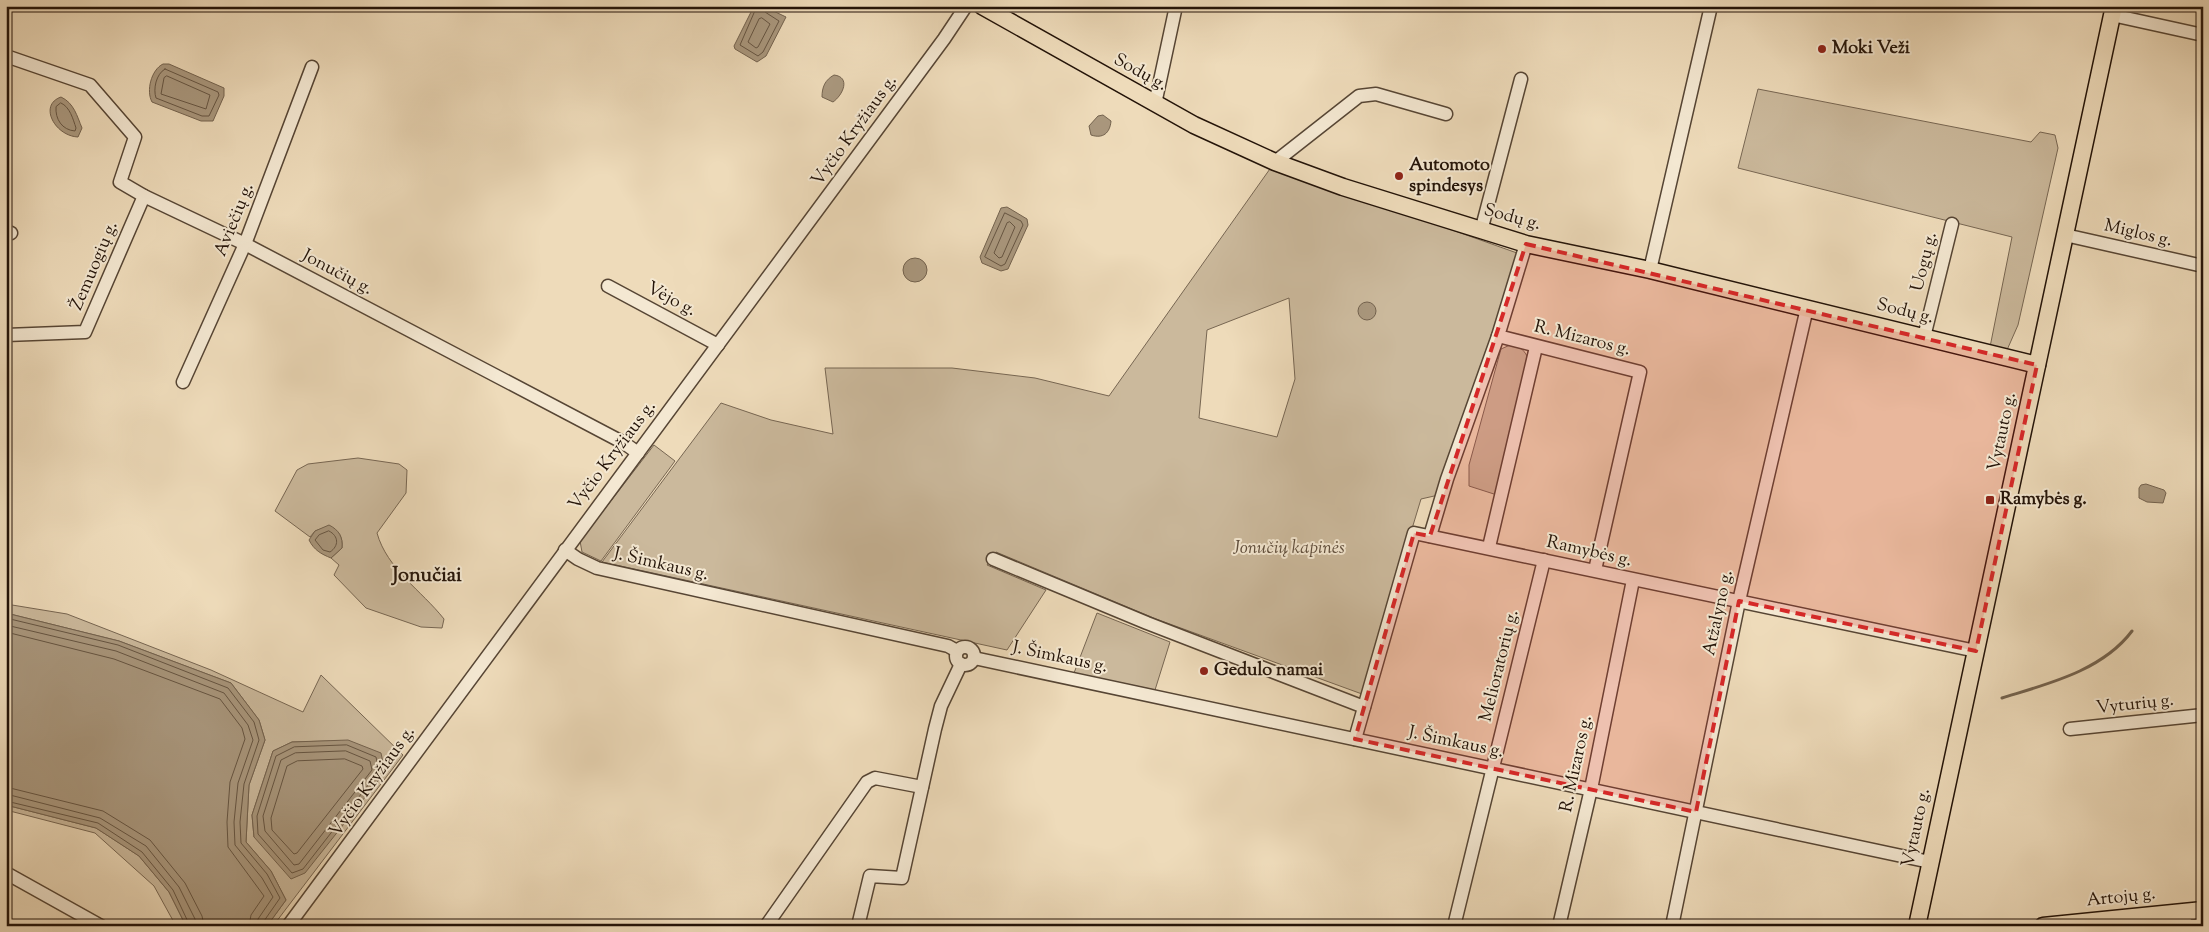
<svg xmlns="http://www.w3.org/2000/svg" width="2209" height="932" font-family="'Sorts Mill Goudy',serif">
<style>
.green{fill:#cbb99c;stroke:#776652;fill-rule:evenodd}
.water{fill:#a9977d;stroke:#73624e}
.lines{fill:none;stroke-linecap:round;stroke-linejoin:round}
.shore{stroke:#665542;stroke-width:1}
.stream{stroke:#73624e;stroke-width:3}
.minor-casing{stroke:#564534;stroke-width:15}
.major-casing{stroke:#231308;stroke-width:19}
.minor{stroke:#f4e8d2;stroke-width:12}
.major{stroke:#eedbba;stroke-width:16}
.marked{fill:#d62828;fill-opacity:0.2;stroke:#d62828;stroke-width:4;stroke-dasharray:10 6;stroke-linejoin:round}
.poi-dot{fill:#8f2418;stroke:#f4e8d2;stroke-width:2}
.labels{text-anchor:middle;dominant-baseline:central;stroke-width:4;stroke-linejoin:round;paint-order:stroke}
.poi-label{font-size:18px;font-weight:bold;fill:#231308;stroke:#f4e8d2;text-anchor:start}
.street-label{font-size:18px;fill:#231308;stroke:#f4e8d2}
.park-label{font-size:18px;font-style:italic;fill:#5e4d3c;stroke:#f4e8d2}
.quarter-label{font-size:20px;font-weight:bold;fill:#231308;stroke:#f4e8d2}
</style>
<rect width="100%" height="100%" fill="#eedbba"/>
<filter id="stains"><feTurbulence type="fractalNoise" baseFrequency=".004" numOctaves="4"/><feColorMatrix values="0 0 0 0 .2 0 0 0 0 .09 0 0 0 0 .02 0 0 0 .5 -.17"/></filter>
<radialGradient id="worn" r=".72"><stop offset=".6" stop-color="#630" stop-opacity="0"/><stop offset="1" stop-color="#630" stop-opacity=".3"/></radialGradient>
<g class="green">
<path d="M1758,89L2031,142L2040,132L2055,135L2058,148L2018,325L2007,350L1990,347L2012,237L1738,168Z"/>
<path d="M1272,166L1517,253L1443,494L1421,499L1362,694L1156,619L996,552L987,565L1046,590L1007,650L602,562L721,403L771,420L833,434L825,368H952L1035,378L1109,396ZM1289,298L1295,379L1277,437L1199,418L1207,330Z"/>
<path d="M1510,345C1520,345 1525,351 1529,360L1497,495L1469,486V465L1501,349Z"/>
<path d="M654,445L675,461L601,561L582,552L580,541Z"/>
<path d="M358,458L399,464L407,470L406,493L377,533C387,569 422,591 444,619L442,628L421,627L366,608L334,575L339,565L331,558L342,548C343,537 339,530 329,526L315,531L310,537L275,511L297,470L308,464Z"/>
<path d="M6,604L67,614L211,670L303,712L321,675L403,755L273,926H267L286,900L271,871L246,842L249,785L265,740L259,720L231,683L119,641L6,613ZM330,741L254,837L252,815L273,751L292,742Z"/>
<path d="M1097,613L1170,642L1155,690L1074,673Z"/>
<path d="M6,805L96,828L139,856L169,892L186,926H176L154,886L95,833L6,810Z"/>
</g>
<g class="water">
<path d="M754,6H763L786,17L766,56L757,62L735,49L734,46Z"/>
<path d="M163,64H169L224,88V96L213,121H201L152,102C146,91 151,70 163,64Z"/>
<path d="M834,75C851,77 843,95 833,102L822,97C822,87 825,80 834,75Z"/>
<path d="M61,97C74,103 77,116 82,128L78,137C55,136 38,105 61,97Z"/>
<path d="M1103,115L1111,121C1110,133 1103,139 1091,135L1089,126L1098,116Z"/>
<path d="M1007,207L1027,219L1028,225L1008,269L1001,271L982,263L980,257L1001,208Z"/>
<circle cx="915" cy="270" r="12"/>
<circle cx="1367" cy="311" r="9"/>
<path d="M2146,484L2164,490L2166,493L2163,503L2147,502L2139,498V488L2141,485Z"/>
<path d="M329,525C339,530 343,537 342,548L331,558C321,554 314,550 309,540L315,531Z"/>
<path d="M6,613L119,641L231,683L259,720L265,740L249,785L246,842L271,871L286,900L267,926H186L169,892L139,856L96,828L6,805Z"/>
<path d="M348,740L381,753L385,772L305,873L291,879L254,837L252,815L273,751L292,742Z"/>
</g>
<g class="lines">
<g class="shore">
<path d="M757,6L740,45L758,56L763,52L779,21L765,12L763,6"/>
<path d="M762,18L770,24L758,47L756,48L748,42L759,19Z"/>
<path d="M165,69L218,92L219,95L209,116H202L156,98C153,89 156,74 165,69Z"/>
<path d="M167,76L210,95L206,109L161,94L164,78Z"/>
<path d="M61,103C70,107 73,119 76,128L75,131C62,130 55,119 56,107Z"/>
<path d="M1005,213L1021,221L1023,225L1005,264L1001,266L985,257Z"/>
<path d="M1010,222L1015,227L1002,257L999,258L994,253L1007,223Z"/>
<path d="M329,531C339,536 339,546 330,552L323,550L315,540L319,535Z"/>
<path d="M6,618L118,645L228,688L254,722L259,740L244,784L240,822L241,843L267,874L280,898L264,921L263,926"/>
<path d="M6,625L116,651L224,693L248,725L253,740L238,783L234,822L235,845L262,878L273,897L258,919L257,926"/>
<path d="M6,632L114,659L220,699L242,728L245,739L230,782L227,822L228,847L264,896L251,915L249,926"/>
<path d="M347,745L376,757L379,771L303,869L292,873L258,834L257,816L276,756L294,747Z"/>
<path d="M346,751L370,761L372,770L299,864L294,865L265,831L263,816L281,760L295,753Z"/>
<path d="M345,759L362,766L363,769L297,853L294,854L272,830L271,818L287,766L297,761Z"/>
<path d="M6,787L103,811L150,840L185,883L202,916L204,926"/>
<path d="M6,794L100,818L146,846L179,887L195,919L196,926"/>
<path d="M6,801L98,823L142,852L173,890L190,926"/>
</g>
<path class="stream" d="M2002,698C2047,684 2102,671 2132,631"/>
<defs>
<g id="minor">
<path d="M2112,15L2203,35"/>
<path d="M6,56L90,85L135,137L120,182L144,196L245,244L624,443L638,453"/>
<path d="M1155,104L1176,6"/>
<path d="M1275,162L1359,96L1376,94L1446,114"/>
<path d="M6,231L11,233"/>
<path d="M1481,231L1521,79"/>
<path d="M2065,235L2203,266"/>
<path d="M1526,244L1498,336L1640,372L1595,570"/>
<path d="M1650,270L1711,6"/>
<path d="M608,286L718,345"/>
<path d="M6,335L85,332L144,196"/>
<path d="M1924,337L1952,224"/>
<path d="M183,382L245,244L312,67"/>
<path d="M1430,536L1447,479L1498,336"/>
<path d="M1489,547L1536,347"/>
<path d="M565,550L578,559L597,568L948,646L957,651"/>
<path d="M993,559L1147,623L1364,707"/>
<circle cx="965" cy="656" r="9"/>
<path d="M974,658L1930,862"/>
<path d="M2070,729L2203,715"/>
<path d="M1355,739L1414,533L1976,651"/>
<path d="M6,873L101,926"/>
<path d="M2183,912L2186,926"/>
<path d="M288,926L944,39L966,6"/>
<path d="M766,926L867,782L875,778L922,787"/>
<path d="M858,926L870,876L902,878L935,729L941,706L961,664"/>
<path d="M1454,926L1544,560"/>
<path d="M1559,926L1591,789L1633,580"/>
<path d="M1672,926L1739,601L1807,308"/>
</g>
<g id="major">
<path d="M982,6L1194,125L1275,162L1343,187L1526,244L1650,270L2037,365"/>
<path d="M1917,926L2114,6"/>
<path d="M2043,926L2203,910"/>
</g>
</defs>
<use href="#minor" class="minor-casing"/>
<use href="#major" class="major-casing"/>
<use href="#minor" class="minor"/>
<use href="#major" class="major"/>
</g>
<path class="marked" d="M1526,244L2037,365L1976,651L1739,601L1696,812L1355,739L1414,533L1430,536Z"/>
<g class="poi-dot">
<circle cx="1822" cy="49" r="5"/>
<circle cx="1399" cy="176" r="5"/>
<rect x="1985" y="495" width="10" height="10" rx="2.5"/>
<circle cx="1204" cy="671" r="5"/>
</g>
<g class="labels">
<g class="poi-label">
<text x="1832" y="49">Moki Veži</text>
<text x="1409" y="166">Automoto<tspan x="1409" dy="21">spindesys</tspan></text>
<text x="2000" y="500">Ramybės g.</text>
<text x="1214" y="671">Gedulo namai</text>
</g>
<g class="street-label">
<text transform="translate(1140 73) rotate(29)">Sodų g.</text>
<text transform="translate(855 131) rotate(-54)">Vyčio Kryžiaus g.</text>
<text transform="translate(1512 218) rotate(15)">Sodų g.</text>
<text transform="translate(235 220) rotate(-68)">Aviečių g.</text>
<text transform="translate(2138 234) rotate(13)">Miglos g.</text>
<text transform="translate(1925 262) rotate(-76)">Uogų g.</text>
<text transform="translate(95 266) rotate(-67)">Žemuogių g.</text>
<text transform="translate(337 273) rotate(28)">Jonučių g.</text>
<text transform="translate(671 300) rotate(28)">Vėjo g.</text>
<text transform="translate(1905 312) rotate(14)">Sodų g.</text>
<text transform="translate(1582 339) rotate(14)">R. Mizaros g.</text>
<text transform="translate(2003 432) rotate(-78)">Vytauto g.</text>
<text transform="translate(613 456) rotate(-53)">Vyčio Kryžiaus g.</text>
<text transform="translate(1589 552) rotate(13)">Ramybės g.</text>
<text transform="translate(661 565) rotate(13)">J. Šimkaus g.</text>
<text transform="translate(1719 613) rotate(-78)">Atžalyno g.</text>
<text transform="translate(1060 658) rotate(12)">J. Šimkaus g.</text>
<text transform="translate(1500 666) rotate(-76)">Melioratorių g.</text>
<text transform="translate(2135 705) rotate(-6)">Vyturių g.</text>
<text transform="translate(1456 743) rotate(12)">J. Šimkaus g.</text>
<text transform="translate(1577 764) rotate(-78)">R. Mizaros g.</text>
<text transform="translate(373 782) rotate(-54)">Vyčio Kryžiaus g.</text>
<text transform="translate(1917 828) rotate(-78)">Vytauto g.</text>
<text transform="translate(2121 898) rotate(-6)">Artojų g.</text>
</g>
<g class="park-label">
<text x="1289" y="549">Jonučių kapinės</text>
</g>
<g class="quarter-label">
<text x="427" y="576">Jonučiai</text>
</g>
</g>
<rect width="2209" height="932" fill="none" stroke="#eedbba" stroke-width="25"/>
<rect x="8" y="8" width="2194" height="917" fill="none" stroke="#231308" stroke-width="2.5"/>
<rect x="12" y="12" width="2184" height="907" fill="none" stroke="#231308"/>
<rect width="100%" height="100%" filter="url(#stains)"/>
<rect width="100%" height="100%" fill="url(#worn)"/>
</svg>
